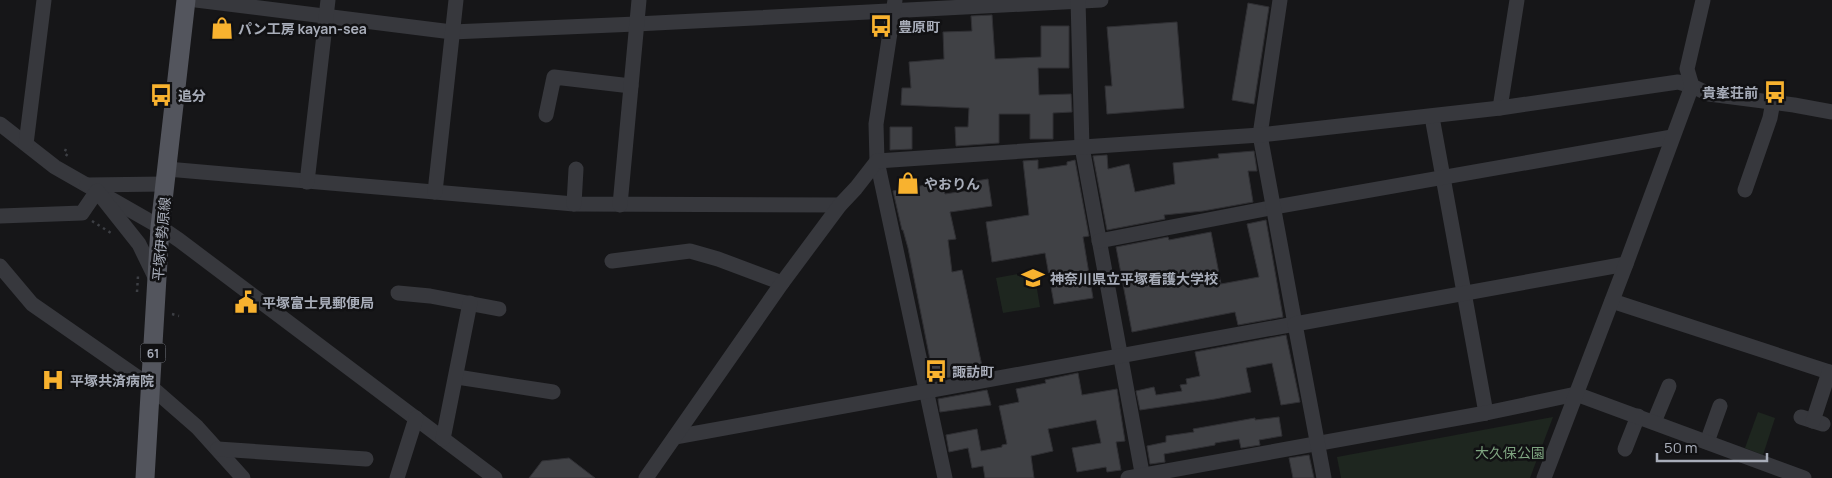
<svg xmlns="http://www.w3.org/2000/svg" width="1832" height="478" font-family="Manrope,'Noto Sans JP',sans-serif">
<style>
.green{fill:#1e261f}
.building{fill:#404145;stroke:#303034}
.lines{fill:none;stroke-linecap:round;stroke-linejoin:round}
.path{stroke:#3d3f44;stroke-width:2.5;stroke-dasharray:2.5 4;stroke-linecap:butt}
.minor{stroke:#37383d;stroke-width:15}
.major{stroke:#53555d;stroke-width:19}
.labels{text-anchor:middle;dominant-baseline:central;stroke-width:5;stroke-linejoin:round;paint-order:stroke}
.shield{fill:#111113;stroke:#7b7e87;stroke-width:1}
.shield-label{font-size:12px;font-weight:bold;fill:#a8adb9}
.poi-label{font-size:14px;font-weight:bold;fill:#a8adb9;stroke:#111113;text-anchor:start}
.street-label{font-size:14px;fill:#a8adb9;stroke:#111113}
.park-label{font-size:14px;fill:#7ea480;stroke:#111113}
</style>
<rect width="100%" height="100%" fill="#161618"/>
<g class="green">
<path d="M1034,271L1040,307L1003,313L996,278Z"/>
<path d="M1758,412L1775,418L1763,455L1745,448Z"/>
<path d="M1553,417L1530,478H1341L1337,457Z"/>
</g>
<g class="building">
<path d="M1248,3L1269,7L1254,104L1232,100Z"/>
<path d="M992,15L995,59L1041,57V26H1069V68H1038L1039,95L1071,94L1072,112L1053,113V139H1030V114H999V143L956,146L955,127H968L969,108L901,105L902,88H911L909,62L944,59L943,32L972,31L971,16Z"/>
<path d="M1177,22L1184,108L1107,114L1105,86H1112L1107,27Z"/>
<path d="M890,127H912V149L890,150Z"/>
<path d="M1254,151L1257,171H1248L1253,202L1203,211L1164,215L1165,219L1107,230L1093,156L1107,155L1108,169L1129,164L1135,192L1175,184L1173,163L1219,158L1218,154Z"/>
<path d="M1038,160V169L1067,165V162L1075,160L1089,236L1083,237L1093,298L1054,304L1045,253L992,262L986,222L1029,215L1023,161Z"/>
<path d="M988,179L992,206L950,212L956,239L948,240L952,272L962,270L983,371L934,380L908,248L903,230H902L893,191L942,182L945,194L971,190L970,182Z"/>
<path d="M1266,220L1283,317L1238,325L1235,312L1132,332L1116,247L1168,237L1169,240L1211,232L1221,284L1259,277L1247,224Z"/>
<path d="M1286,335L1300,402L1281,405L1272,363L1246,368L1251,392L1215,399L1140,410L1136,391L1154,387L1156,395L1182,391L1180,385L1187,384L1186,379L1200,376L1195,352Z"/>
<path d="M1078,373L1082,395L1117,389L1125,441L1116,442L1121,470L1107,472L1106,467L1077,472L1072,448L1101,443L1096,420L1048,429L1053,451L1031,456L1034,478H985L983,466L972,468L968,448L949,452L946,435L977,429L981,451L1002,447V445L1007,444L999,406L1019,402L1016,389L1046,383L1045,380Z"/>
<path d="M987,390L991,405L940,412L938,399Z"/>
<path d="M1279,417L1282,436L1259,440L1260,445L1241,448L1239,439L1215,443V445L1164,454L1165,462L1150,464L1147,446L1166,442V436L1194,432L1193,429L1255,418V420Z"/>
<path d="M1309,455L1314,478H1293L1289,458Z"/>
<path d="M569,458L595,478H529L542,461Z"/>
</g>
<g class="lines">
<g class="path">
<path d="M66,149L64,153L68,156"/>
<path d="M92,221L111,233"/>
<path d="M137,292L138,276"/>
<path d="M172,314L179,316"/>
</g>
<g class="minor">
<path d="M196,0L452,32L636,24L1101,0"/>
<path d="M895,0L876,124L877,161L945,478"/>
<path d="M1078,0L1082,147L1143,478"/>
<path d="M1500,108L1517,0"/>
<path d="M546,115L554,77L631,86"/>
<path d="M1432,117L1486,413"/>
<path d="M0,124L55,167L160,227L179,240L495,478"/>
<path d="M26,144L44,0"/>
<path d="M167,169L574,204L840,205"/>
<path d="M307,182L328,0"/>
<path d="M87,185L165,184"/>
<path d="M1745,190L1770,118L1773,102"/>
<path d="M435,192L456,0"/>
<path d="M574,204L576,169"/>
<path d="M620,205L639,0"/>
<path d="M0,216L82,213L97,191L139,244L157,281"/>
<path d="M1099,241L1275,207L1672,137"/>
<path d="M612,261L690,251L718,259L782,283"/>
<path d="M0,266L32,304L150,386L197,427L243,478"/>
<path d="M398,293L430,296L499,309"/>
<path d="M1612,301L1832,373"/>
<path d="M457,377L553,392"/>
<path d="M1801,417L1823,424"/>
<path d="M1813,421L1829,372"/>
<path d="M1654,422L1669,386"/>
<path d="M675,437L1295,324L1260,135L1280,0"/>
<path d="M443,439L470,303"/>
<path d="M1707,442L1720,406"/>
<path d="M218,449L366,459"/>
<path d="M1625,449L1638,416"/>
<path d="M397,478L416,418"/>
<path d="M646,478L782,283L840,205L856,188L877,161L1260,135L1500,108L1678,82L1692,86L1709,94L1794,105L1832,112"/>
<path d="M1128,478L1486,413L1576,394L1804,478"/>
<path d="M1324,478L1295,324L1626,264"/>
<path d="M1544,478L1626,264L1692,86L1687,69L1703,0"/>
</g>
<path class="major" d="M145,478L160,227L186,0"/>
</g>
<defs>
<symbol id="bus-bare" viewBox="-9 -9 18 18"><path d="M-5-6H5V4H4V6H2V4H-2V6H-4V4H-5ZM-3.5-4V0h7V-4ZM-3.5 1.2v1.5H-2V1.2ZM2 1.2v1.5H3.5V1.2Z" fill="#f8b22f" stroke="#111113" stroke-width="2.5" paint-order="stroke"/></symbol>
<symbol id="shop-bare" viewBox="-9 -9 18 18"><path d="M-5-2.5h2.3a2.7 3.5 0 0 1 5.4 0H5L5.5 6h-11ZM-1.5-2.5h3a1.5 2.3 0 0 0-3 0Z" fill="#f8b22f" stroke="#111113" stroke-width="2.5" paint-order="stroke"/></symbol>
<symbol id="university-bare" viewBox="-9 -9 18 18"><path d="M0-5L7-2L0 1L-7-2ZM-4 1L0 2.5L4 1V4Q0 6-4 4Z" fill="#f8b22f" stroke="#111113" stroke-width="2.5" paint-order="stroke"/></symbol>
<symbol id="civic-bare" viewBox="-9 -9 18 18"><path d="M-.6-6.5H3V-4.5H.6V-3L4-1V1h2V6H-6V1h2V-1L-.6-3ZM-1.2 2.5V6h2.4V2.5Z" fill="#f8b22f" stroke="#111113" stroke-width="2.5" paint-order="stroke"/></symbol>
<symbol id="hospital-bare" viewBox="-9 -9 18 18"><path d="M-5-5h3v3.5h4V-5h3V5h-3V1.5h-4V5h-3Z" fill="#f8b22f" stroke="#111113" stroke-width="2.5" paint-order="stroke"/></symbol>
</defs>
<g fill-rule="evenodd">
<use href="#bus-bare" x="865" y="10" width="32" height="32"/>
<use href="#shop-bare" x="206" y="12" width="32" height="32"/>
<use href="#bus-bare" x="1759" y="76" width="32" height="32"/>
<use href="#bus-bare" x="145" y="79" width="32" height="32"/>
<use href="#shop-bare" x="892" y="167" width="32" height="32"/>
<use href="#university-bare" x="1017" y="262" width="32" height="32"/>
<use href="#civic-bare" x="230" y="286" width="32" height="32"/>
<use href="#bus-bare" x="920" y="355" width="32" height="32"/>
<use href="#hospital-bare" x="37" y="364" width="32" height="32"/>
</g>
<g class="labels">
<rect class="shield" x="140.5" y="343.5" width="25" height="19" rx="4"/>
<g class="shield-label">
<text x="153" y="353">61</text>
</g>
<g class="poi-label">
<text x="898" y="26">豊原町</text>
<text x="238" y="28">パン工房 kayan-sea</text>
<text x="1758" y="92" text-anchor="end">貴峯荘前</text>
<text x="178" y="95">追分</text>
<text x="924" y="183">やおりん</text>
<text x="1050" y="278">神奈川県立平塚看護大学校</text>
<text x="262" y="302">平塚富士見郵便局</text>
<text x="952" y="371">諏訪町</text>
<text x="70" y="380">平塚共済病院</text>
</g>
<g class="street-label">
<text transform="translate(161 239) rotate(-85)">平塚伊勢原線</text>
</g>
<g class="park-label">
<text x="1510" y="452">大久保公園</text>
</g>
</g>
<path d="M1657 453v8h110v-8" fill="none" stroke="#a8adb9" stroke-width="2.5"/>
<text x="1664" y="453" font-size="15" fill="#a8adb9" stroke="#111113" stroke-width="4" paint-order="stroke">50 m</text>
</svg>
